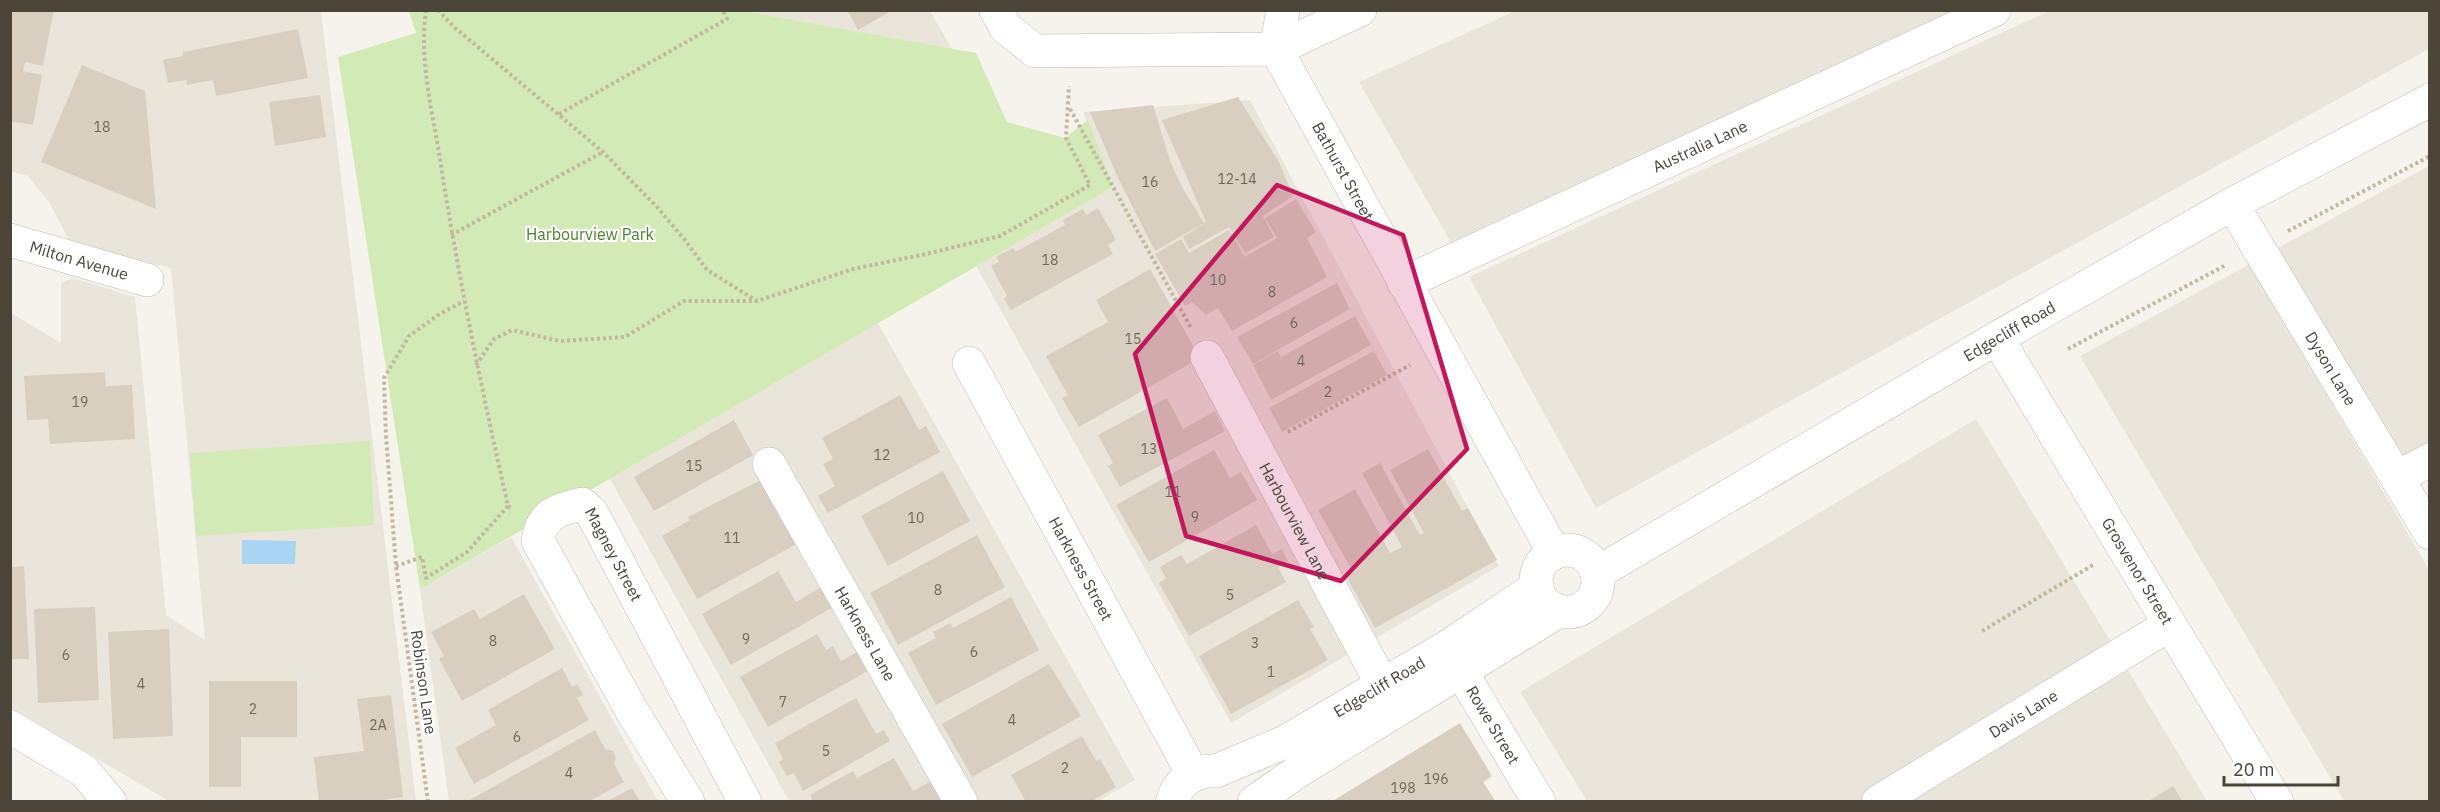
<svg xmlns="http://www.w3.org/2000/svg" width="2440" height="812" font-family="'IBM Plex Sans',sans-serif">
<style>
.residential{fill:#eae5da}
.green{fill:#d2eab5}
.water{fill:#a9d4f2}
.building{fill:#d8cfc1}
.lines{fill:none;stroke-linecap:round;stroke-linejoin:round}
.minor-casing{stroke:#c2bbae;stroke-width:34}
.path{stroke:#c4b79f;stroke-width:4;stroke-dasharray:3 3;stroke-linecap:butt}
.minor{stroke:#fff;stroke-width:33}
.marked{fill:#c2185b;fill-opacity:0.2;stroke:#c2185b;stroke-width:4.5;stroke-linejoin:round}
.labels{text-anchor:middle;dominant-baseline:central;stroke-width:4.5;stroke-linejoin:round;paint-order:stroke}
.number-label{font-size:14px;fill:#6e675b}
.street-label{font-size:16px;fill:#4b4439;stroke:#fff}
.park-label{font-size:16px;fill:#4a7f2a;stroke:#fff}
</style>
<rect width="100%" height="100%" fill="#f6f3ec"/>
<g class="residential">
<path d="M11,11H321L416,801H169L11,708V313L61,343V283L73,278L135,297L166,615L205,640L171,268L71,244L49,202L28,176L11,171Z"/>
<path d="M744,11H930L952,49Z"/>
<path d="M1515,11H1966L1453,246L1359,82Z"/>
<path d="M2049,11H2429V49L1596,508L1469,277Z"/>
<path d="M1250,100L1499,566L1231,723L976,266L1113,187L1083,112Z"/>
<path d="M2429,166V446L2405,460L2278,248Z"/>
<path d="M2250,264L2429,570V801H2344L2080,356Z"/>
<path d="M878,323L1135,780L1098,801H789L610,479Z"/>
<path d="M1976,419L2207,801H1587L1520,692Z"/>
<path d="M511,537L658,801H449L420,589Z"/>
</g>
<g class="green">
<path d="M409,11H744L976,53L1007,122L1065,138L1088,120L1113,187L420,589L338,57L416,33Z"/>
<path d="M370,441L374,525L196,536L190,453Z"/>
</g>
<path class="water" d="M242,540L296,541L295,564H242Z"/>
<g class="building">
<path d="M10,10H54L43,66L25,62L23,71L42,75L33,125L10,121Z"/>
<path d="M847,10H893L858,30Z"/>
<path d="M298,29L308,78L216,96L213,80L187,85L186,80L168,83L163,60L183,56V52Z"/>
<path d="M82,65L145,91L156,209L41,162Z"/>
<path d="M320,95L326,137L275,146L269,102Z"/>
<path d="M1238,97L1279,162L1293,196L1263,216L1274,237L1245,253L1229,227L1189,249L1183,237L1206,222L1162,120Z"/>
<path d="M1153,105L1170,161L1182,187L1204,223L1155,251L1117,176L1090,112Z"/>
<path d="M1296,199L1316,232L1307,238L1327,277L1232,331L1218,308L1206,315L1192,302L1185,306L1155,254L1181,239L1189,253L1229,230L1245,257L1277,238L1265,218Z"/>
<path d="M1098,208L1116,240L1108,245L1113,254L1011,310L1004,299L1007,296L991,266L999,262L996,257L1013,248L1015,252L1065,225L1063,220L1083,209L1086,215Z"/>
<path d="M1150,269L1200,358L1079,427L1062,398L1068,395L1046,356L1108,322L1096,300Z"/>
<path d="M1337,283L1350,309L1253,364L1237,337Z"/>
<path d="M1355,316L1371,345L1271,400L1253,365L1278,351L1281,357Z"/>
<path d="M1374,351L1387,375L1282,432L1269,408Z"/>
<path d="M105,372L106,386L132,385L135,439L50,444L48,419L27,420L24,376Z"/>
<path d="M900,395L919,430L926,426L940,452L828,513L818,496L835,486L823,464L833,459L822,438Z"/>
<path d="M1167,398L1183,429L1215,411L1225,431L1120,487L1108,466L1113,463L1098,435Z"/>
<path d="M734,420L753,455L654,511L634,477Z"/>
<path d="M1428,449L1462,511L1468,508L1497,560L1375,628L1346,576L1353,572L1318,510L1355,489L1390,553L1402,547L1362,473L1380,463L1420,535L1424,533L1390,470Z"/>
<path d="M1214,450L1230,478L1241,472L1257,500L1149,562L1116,505Z"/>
<path d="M943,471L970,521L888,566L861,516Z"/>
<path d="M767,477L802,541L697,599L662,536L690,520L688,517Z"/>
<path d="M1256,525L1272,554L1282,549L1288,561L1278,567L1286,582L1189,636L1159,583L1166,578L1160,567L1181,555L1187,564Z"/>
<path d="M977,535L1005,587L898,645L870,593Z"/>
<path d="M24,566L29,659H10V567Z"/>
<path d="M778,571L796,602L825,585L837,605L731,665L702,614Z"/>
<path d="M524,594L555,649L462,701L439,659L444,656L431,632L474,609L480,619Z"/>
<path d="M1011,597L1039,650L936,705L908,653L936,638L933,632L950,623L953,628Z"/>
<path d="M1298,600L1314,627L1310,629L1328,660L1231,714L1199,656Z"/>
<path d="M95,607L99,700L38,703L34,609Z"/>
<path d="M169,629L173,736L113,739L108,632Z"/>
<path d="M817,634L826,650L833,646L841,661L862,649L873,668L768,727L740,677Z"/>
<path d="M1049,664L1081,716L972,777L942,724Z"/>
<path d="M562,668L572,687L577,684L583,695L577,698L589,720L474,784L455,748L496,725L488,710Z"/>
<path d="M209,681H297V737H241V787H209Z"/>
<path d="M391,695L403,797L370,802H319L314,757L364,751L357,699Z"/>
<path d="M856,698L876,734L884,730L890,741L803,791L794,773L787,776L779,762L783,759L775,743Z"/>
<path d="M1460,723L1492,776L1483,782L1496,802H1331Z"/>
<path d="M595,730L605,749L613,751L616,758L614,764L624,782L588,802H466Z"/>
<path d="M1082,736L1096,761L1100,759L1116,787L1095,799L1096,802H1026L1011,775Z"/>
<path d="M894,758L913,791L933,780L944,800L940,802H813L810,795L853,771L857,778Z"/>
<path d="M2173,786L2183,802H2147Z"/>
<path d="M632,788L640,802H606Z"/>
</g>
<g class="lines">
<defs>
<g id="minor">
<path id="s1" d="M996,10L1006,28L1035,51L1276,49L1554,553"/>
<path d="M1276,49L1360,10"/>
<path d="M1276,49L1283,10"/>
<path id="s2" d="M2232,204L2430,533"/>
<path id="s3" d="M10,240L147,280"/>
<path id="s4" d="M1404,283L1994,10"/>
<path id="s5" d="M1997,338L2277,802"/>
<path id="s6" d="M1207,357L1382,684"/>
<path id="s7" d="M969,363L1193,774"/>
<path id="s8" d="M769,464L961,802"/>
<path d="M2397,478L2430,460"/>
<circle cx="1567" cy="581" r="31"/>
<path id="s9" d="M1597,573L1997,338L2232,204L2430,100"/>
<path id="s10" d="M1449,651L1539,802"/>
<path d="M10,727L84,771L110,802"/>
<path id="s11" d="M1216,771L1285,742L1447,647L1537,587"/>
<path id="s12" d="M688,802L632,711L538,541C541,514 559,509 582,504L592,513L745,802"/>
<path d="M1172,802C1178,781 1193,770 1215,771"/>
<path d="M1254,802L1300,770L1559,611"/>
<path id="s13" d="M1878,802L2169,625"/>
</g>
</defs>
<use href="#minor" class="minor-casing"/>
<g class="path">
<path d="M426,10C419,59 432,110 440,159C458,276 482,391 508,506L512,509"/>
<path d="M438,10L454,27L603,152L657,207L684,239L707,270L757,301"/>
<path d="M1070,109L1191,328"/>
<path d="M559,114L727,19L723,10"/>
<path d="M2288,231L2430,156"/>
<path d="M451,235L603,152"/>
<path d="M2068,349L2226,265"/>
<path d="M476,365L494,339L512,330L560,341L625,337L684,301H757L853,269L926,254L1000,236L1090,185L1066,138L1069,86"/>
<path d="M1288,432L1410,365"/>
<path d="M396,566L422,557L426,578L467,552L508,506"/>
<path d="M1982,631L2093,565"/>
<path d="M428,802L396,566L386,436L384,378L409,336L438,315L464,301"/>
</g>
<use href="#minor" class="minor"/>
</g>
<path class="marked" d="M1277,185L1403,235L1467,449L1341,581L1186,536L1135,354Z"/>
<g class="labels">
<g class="number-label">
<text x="102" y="127">18</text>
<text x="1237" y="179">12-14</text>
<text x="1150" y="182">16</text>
<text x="1050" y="260">18</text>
<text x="1218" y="280">10</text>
<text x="1272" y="292">8</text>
<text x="1294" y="323">6</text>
<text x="1133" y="339">15</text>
<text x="1301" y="361">4</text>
<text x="1328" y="392">2</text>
<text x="80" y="402">19</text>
<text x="1149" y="449">13</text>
<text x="882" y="455">12</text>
<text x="694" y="466">15</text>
<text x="1173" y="492">11</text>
<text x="1195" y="517">9</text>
<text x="916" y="518">10</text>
<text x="732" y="538">11</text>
<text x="938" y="590">8</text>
<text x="1230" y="595">5</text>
<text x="746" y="639">9</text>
<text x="493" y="641">8</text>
<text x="1255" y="643">3</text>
<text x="974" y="652">6</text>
<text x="66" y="655">6</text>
<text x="1271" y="672">1</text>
<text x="141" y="684">4</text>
<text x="783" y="702">7</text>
<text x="253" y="709">2</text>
<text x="1012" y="720">4</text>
<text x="378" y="725">2A</text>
<text x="517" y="737">6</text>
<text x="826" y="751">5</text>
<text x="1065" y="768">2</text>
<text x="569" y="773">4</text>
<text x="1436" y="779">196</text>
<text x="1403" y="788">198</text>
</g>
<g class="street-label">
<text stroke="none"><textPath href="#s4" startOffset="326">Australia Lane</textPath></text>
<text stroke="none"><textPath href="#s1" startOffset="438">Bathurst Street</textPath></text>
<text stroke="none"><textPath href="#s3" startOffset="72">Milton Avenue</textPath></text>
<text stroke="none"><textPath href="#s9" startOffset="478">Edgecliff Road</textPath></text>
<text stroke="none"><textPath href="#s2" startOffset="192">Dyson Lane</textPath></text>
<text stroke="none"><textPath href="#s6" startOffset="186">Harbourview Lane</textPath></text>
<text stroke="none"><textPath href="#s12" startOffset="424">Magney Street</textPath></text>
<text stroke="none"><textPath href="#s7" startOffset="234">Harkness Street</textPath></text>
<text stroke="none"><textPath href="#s5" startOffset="272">Grosvenor Street</textPath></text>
<text stroke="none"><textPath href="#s8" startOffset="195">Harkness Lane</textPath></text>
<text transform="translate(424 682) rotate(82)">Robinson Lane</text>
<text stroke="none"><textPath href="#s11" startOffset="184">Edgecliff Road</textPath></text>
<text stroke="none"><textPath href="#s13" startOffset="170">Davis Lane</textPath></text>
<text stroke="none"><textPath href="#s10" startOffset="86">Rowe Street</textPath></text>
</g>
<g class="park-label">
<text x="590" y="234">Harbourview Park</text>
</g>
</g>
<rect width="2440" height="812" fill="none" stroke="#4b4439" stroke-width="24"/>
<path d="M2224 776v9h114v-9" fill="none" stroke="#4b4439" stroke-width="3"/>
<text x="2233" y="776" font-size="18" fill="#4b4439" stroke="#ffffff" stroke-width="4.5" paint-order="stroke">20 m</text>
</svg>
